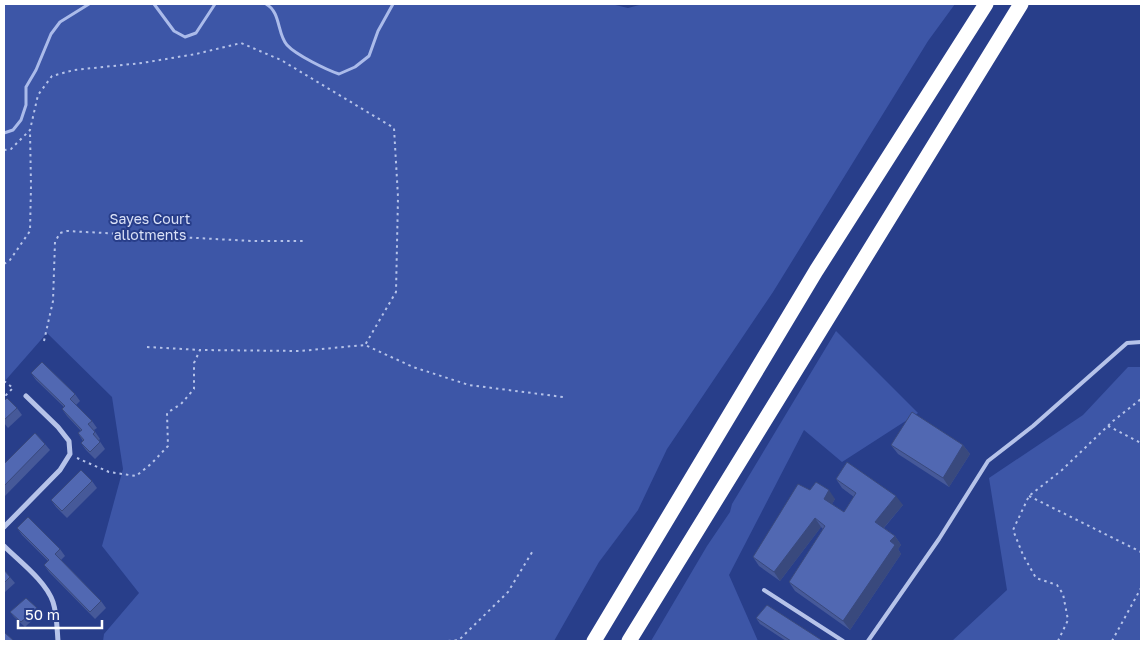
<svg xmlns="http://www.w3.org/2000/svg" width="1145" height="645" font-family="'Golos Text',sans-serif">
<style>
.green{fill:#3d56a7}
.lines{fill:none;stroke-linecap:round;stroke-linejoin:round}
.stream{stroke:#abbbea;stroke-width:3}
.path{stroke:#b6c3e9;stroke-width:2;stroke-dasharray:2.5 4;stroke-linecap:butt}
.lane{stroke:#b6c3e9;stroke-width:4}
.street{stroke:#b6c3e9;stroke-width:5}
.highway{stroke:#fff;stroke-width:15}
.wall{fill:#465999}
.shaded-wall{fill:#39497d}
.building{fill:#5168b2;stroke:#39497d}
.labels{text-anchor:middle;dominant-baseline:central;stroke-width:4;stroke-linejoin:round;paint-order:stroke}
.park-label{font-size:14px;fill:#dae1f7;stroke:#283e8a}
</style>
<rect width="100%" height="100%" fill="#283e8a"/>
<g class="green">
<path d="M4,4H540L541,5L545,4H611L628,8L643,4H955L928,41L773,292L667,449L638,510L599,562L554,641H103L104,634L139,593L102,546L123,469L112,397L47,333L4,382Z"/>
<path d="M836,331L918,413L842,462L804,430L729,575L758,641H651L707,546L730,512L732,504Z"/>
<path d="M1128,367H1141V641H952L1007,590L989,478L1083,415Z"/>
</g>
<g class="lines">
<g class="stream">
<path d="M154,4L174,31L185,37L196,33L215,4"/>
<path d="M266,4C281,12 277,34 287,45C296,55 327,70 339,74L355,67L369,56L378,31L393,4"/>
<path d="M4,133L13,130L21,120L26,105V87L36,70L51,34L60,22L89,4"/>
</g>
<g class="path">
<path d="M4,150L11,149L30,130L38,95L52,76L74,70L142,63L196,54L241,43L281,60L394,128L398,197L396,292L365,345"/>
<path d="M4,264L10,260L30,231L31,186L30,131"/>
<path d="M44,341L53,301L55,242L60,233L67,231L252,241H304"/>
<path d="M147,347L200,350"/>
<path d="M4,381L13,388L6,395H4"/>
<path d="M1108,426L1141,443"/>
<path d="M77,458L109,472L136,476L151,464L168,446L167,413L181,404L194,389V363L200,350L300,351L365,345L413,367L469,385L563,397"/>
<path d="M1029,496L1141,552"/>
<path d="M448,641L459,640L508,592L534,549"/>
<path d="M1058,641L1068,620L1063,594L1057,585L1036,578L1023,555L1013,530L1029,496L1062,470L1113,421L1141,399"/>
<path d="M1112,641L1141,588"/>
</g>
<g class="lane">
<path d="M764,590L843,641"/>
<path d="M868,641L939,539L988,461L1033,426L1127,343L1141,342"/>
</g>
<g class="street">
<path d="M4,527L60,470L70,454L69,441L58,427L26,396"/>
<path d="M4,546C19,561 46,581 53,602C57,614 57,629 58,641"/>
</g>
<g class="highway">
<path d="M594,641L816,271L986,4"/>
<path d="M629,641L1021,4"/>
</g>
</g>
<g class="wall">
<path d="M31,373L75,394L80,401L76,405L92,421L97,428L94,430L100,439L99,440L105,449L95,459L86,450L81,443L83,441L78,433L81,431L67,416L62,409L64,407L36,380Z"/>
<path d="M4,400L17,408L22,415L8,428L4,423Z"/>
<path d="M45,444L50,450L4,497V464Z"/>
<path d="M891,445H963L970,454L949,487L898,454Z"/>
<path d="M836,479L903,505L884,528L895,536L901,545L898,549L901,554L850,630L795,591L789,582L823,529L821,527L780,581L759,566L753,557L810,490L835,499L832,504L844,512L854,497L842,488Z"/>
<path d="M92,481L97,488L67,518L56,507L51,500Z"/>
<path d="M17,528L60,549L65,556L61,560L101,601L106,608L95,619L49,572L44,565L48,561L22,535Z"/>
<path d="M4,570L15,583L5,592L4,590Z"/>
<path d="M37,608L40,613L25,627L14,617L10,612Z"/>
<path d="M756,618L823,641H786L760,624Z"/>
</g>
<g class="shaded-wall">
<path d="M963,445L970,454L949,487L943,478Z"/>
<path d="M829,490L835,499L830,508L824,499Z"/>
<path d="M896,496L903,505L881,531L875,522Z"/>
<path d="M815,518L821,527L780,581L774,572Z"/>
<path d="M895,536L901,545L898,549L901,554L850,630L843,621L890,541Z"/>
</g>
<g class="building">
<path d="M42,362L75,394L70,399L92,421L88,424L95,432L93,434L100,442L90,452L81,443L84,440L78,433L82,430L62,409L65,406L31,373Z"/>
<path d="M7,398L17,408L4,420V400V401Z"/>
<path d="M912,412L963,445L943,478L891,445Z"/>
<path d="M35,433L45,444L4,486V464Z"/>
<path d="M847,462L896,496L875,522L895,536L890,541L895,545L843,621L789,582L825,526L815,518L774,572L753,557L798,484L810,490L816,482L829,490L824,499L844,512L856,493L836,479Z"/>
<path d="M81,470L92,481L62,511L51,500Z"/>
<path d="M28,517L60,549L55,554L101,601L90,612L44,565L49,560L17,528Z"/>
<path d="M4,570L10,577L4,583Z"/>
<path d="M26,598L37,608L21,622L10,612Z"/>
<path d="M767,605L823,641H791L756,618Z"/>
<path d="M4,632L14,641H4Z"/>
</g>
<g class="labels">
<g class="park-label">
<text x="150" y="218">Sayes Court<tspan x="150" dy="16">allotments</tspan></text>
</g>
</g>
<rect width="1145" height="645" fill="none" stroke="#ffffff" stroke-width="10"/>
<path d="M18 620v8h84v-8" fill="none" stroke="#ffffff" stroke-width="2.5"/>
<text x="25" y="620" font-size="15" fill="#ffffff" stroke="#283e8a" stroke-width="4" paint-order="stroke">50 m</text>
</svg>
